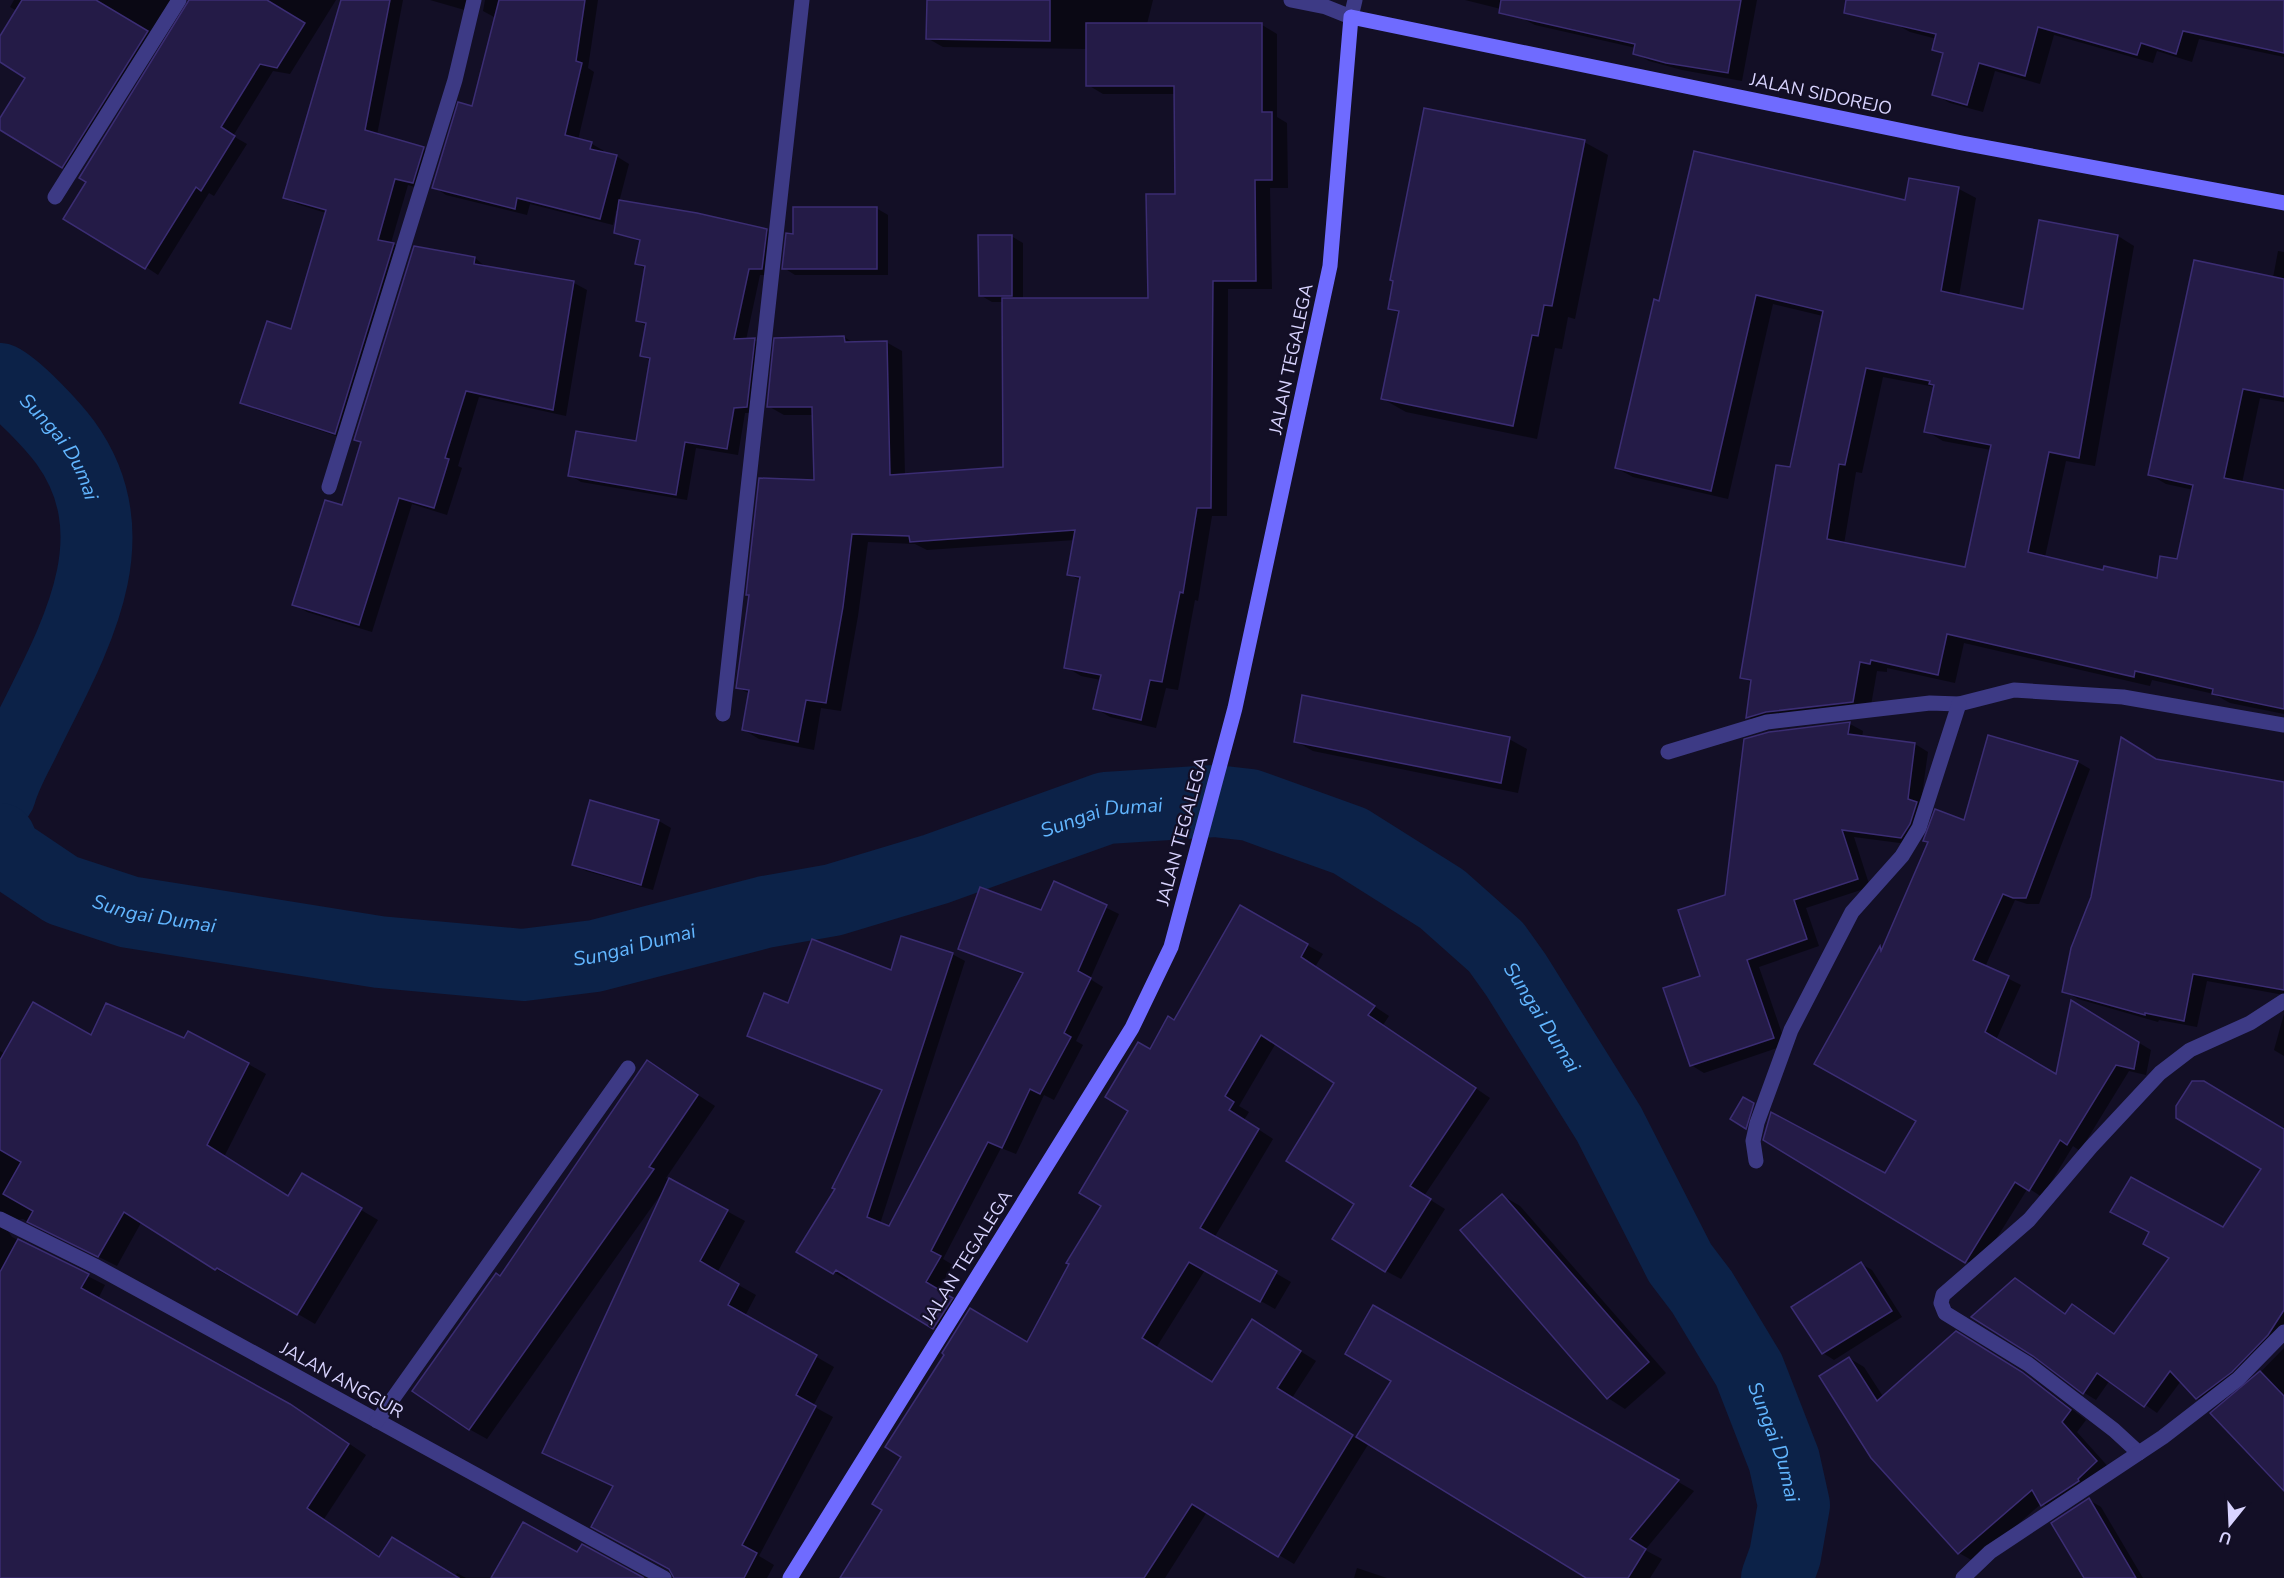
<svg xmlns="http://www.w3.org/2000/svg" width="2284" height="1578" font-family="'Nunito Sans',sans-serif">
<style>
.shadow{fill:#0007;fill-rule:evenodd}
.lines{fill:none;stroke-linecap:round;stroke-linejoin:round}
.river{stroke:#0c2248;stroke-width:72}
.building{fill:#241b47;stroke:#3b2d73;stroke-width:1.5;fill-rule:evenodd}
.lane{stroke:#3d3a85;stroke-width:15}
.street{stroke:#3d3a85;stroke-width:15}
.secondary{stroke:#6f6bff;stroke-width:15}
.labels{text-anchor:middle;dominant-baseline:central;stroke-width:4.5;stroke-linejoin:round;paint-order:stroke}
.street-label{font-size:18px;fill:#d9d4ff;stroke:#130f26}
.water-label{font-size:20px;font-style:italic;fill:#62b6ff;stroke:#130f26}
</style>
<rect width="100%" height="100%" fill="#130f26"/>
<g class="shadow">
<path d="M14,0H186L75,174L0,129V121L27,77L0,60V39L17,11L10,7Z"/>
<path d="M190,0H336L290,74L273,71L233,136L247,144L214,196L209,193L158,275L146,267L88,181Z"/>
<path d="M343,0H403L377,135L423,149L436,156L425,190L408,185L391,243L406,251L348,440L255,409L242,402L292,331L326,213L297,204L285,197Z"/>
<path d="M430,0H481L475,13Z"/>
<path d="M485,0H598L588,68L594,72L578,140L592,144L604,151L603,154L616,156L629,164L619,202L766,230L778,237L773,275H760L746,340H754L765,346L758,413H745L738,455L696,448L687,500L581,482L570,475L637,443L651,361L641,355L647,326L637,321L646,269L637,264L641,242L615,232L619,211H616L613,225L530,204L527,215L446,195L434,187L473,107L496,18L483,11Z"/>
<path d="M929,0H1153L1147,24L1262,25L1277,34V117L1287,123L1288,188H1270L1272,289H1228L1227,516H1212L1198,601L1195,600L1178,690L1166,688L1156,728L1110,717L1095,708L1101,680L1081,676L1066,667L1081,581L1069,574L1075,540L927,550L915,544L868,542L858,616L841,711L821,708L814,750L759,739L744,730L750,694L737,687L751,596L748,594L815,482L814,415H784L768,406L844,337L854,343L886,342L902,351L905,476L1005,468L1004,302H992L980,295L1011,236L1023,243V300H1149L1176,196V94H1103L1088,85V49L943,47L927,38Z"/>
<path d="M1465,0H1757L1742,81L1682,70L1649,61L1635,53L1636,48L1535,25L1520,17L1521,14Z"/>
<path d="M1898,0H2284V57L2199,39L2192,62L2157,51L2153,63L2054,35L2040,84L1995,71L1983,112L1950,103L1934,94L1944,55L1934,49L1937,39L1910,32L1894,23Z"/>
<path d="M1584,142L1608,155L1575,319L1568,317L1562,349L1555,348L1537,439L1406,412L1383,399L1400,314L1389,308Z"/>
<path d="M1911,180L1959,189L1976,198L1959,296L2024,311L2118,236L2134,246L2095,466L2066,461L2045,557L2104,572L2158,580L2178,560L2194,490L2166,484L2149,474L2273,278L2278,251L2284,252V402L2260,398L2242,483L2284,491V714L2230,703L2214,694L2152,680L2150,686L1964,643L1955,683L1887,668V672L1877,671L1870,711L1764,727L1748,717L1752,683L1742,677L1823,316L1773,304L1728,499L1633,477L1616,468L1660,302L1907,202ZM1883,377L1935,387L1926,431L1943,441L1991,450L1966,569L1844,544L1856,472L1862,473Z"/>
<path d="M876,208L888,215V275H795L784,268L794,236Z"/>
<path d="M475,258L487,268L574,283L587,290L566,416L479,397L458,466L462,468L447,515L412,504L372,632L307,612L294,604L343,507L362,443L356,439Z"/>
<path d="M1850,724L1863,731L1862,737L1915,744L1928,752L1915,845L1854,837L1870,887L1806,908L1819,946L1759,967L1786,1045L1704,1073L1691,1065L1702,976L1727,896Z"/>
<path d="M1989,737L2078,762L2090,769L2039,904H2027L2015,900L1985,967L2021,985L1996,1040L2057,1076L2072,1003L2151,1050L2146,1075L2129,1071L2080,1151L2073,1146L2042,1197L2028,1188L1978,1268L1765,1139L1885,1175L1918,1120L1816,1063L1880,948L1883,950L1929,843L1924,840L1965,822Z"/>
<path d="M1509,739L1527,749L1518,793L1313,751L1295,741Z"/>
<path d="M2157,760L2284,784V995L2207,981L2197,1027L2159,1020L2158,1022L2078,999L2064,991Z"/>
<path d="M591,802L659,821L671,828L653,890L586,871L574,864Z"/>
<path d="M1055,883L1119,914L1090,979L1103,987L1076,1041L1083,1045L1054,1100L1044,1095L1016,1154L1001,1148L943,1259L953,1265L938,1290L965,1306L947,1335L849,1276L847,1280L798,1251L837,1189L883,1091L749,1035L789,1005L952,954L965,961L880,1224L889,1228L1024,975L959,949L1042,911Z"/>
<path d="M1240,907L1323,954L1315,967L1389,1016L1383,1025L1490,1098L1424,1196L1445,1209L1401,1279L1386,1271L1356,1204L1336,1082L1276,1043L1239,1106L1249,1112L1244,1120L1273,1139L1214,1238L1291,1282L1275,1309L1205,1270L1156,1348L1213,1383L1267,1330L1316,1361L1292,1398L1357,1439L1393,1380L1374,1307L1694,1491L1645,1550L1662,1559L1650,1578H1589L1369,1443L1294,1564L1207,1512L1165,1578H841L1028,1344L1103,1206L1130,1111L1150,1051L1175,1022Z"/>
<path d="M2284,1014V1056L2274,1050Z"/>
<path d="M91,1037L185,1040L248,1064L266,1074L224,1157L289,1197L302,1175L378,1220L315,1324L235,1277L234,1279L216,1269L142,1221L117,1266L23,1219L12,1221L8,1231L12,1237L105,1285L98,1299L308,1416L366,1455L324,1519L381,1558L455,1577L457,1573L466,1578H0V1051L5,1054Z"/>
<path d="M647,1062L715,1106L666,1178L745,1221L717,1273L756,1295L745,1316L834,1367L813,1406L833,1417L759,1556L774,1565L767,1578H675L615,1487L544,1452L661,1194L487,1439L469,1429L501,1277Z"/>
<path d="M2284,1131V1338L2210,1405L2197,1398L2181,1381L2157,1413L2110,1380L2096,1400L2083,1392L2015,1280L2066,1315L2073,1306L2115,1335L2224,1229L2263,1169Z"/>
<path d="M1503,1196L1520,1206L1666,1373L1625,1409L1608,1398Z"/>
<path d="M1861,1264L1872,1270L1902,1317L1834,1360L1823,1353Z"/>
<path d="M1972,1342L2038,1383L2086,1420L2077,1432L2112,1471L2058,1514L2042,1503L1975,1562L1959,1553L1873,1457L1849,1358L1864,1367L1884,1398Z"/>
<path d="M2284,1348V1489L2246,1387Z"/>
<path d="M2089,1500L2101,1507L2143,1578H2086Z"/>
<path d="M1357,1568L1387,1578H1354Z"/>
</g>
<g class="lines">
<g class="river">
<path id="s1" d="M0,379C17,387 53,426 65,442C135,538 73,641 28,732C19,752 6,772 0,794"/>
<path id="s2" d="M0,839L4,851L62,890L129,912L379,952L523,965L595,956L765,912L833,900L936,869L1106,808L1215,801L1250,805L1350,841L1442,899L1496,947L1516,975L1609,1124L1680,1263L1702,1292L1749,1370L1784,1460L1794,1505L1785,1556L1777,1578"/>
</g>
</g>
<g class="building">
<path d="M22,0H96L148,31L62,168L0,130V118L25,78L0,62V36Z"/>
<path d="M189,0H267L305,23L277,68L260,64L221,127L235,136L201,191L196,187L145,269L63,219L86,182L79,178Z"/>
<path d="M341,0H390L365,130L424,147L413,183L395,179L378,240L394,243L335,434L240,403L267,321L291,329L326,210L283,198Z"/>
<path d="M499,0H585L576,61L582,63L565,135L592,142L590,149L617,155L600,219L517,198L515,209L432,188L458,102L472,106Z"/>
<path d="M927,0H1050V41L926,39Z"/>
<path d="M1501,0H1741L1728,73L1666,63L1633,54L1635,44L1499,13Z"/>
<path d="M1846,0H2284V53L2183,31L2176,54L2141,43L2137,55L2038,27L2025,76L1979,63L1967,105L1932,95L1943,53L1932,50L1936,34L1844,13Z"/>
<path d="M1086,23H1262V112H1272V180H1255L1256,281H1213L1211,508H1197L1183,593L1180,592L1162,682L1150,680L1141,720L1093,709L1101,675L1064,668L1080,577L1067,575L1075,530L910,542L909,536L852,534L843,607L826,703L806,700L798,742L742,730L749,690L736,688L749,595H746L759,478L814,480L812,407H767L774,338L844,336L845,342L887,341L890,475L1003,467L1002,298H1148L1146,194H1175L1174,86H1086Z"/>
<path d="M1424,108L1585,140L1552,306L1544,305L1538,336L1532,335L1513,426L1381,399L1399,311L1388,309L1393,281L1390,280Z"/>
<path d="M1694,151L1905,200L1909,178L1959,187L1941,291L2023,309L2039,220L2118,235L2079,458L2049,452L2028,552L2103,570L2104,566L2157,578L2160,556L2177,559L2193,485L2148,475L2194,260L2284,279V397L2243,389L2224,478L2284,490V709L2212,694L2213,689L2135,671L2134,677L1947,634L1938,675L1871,660L1870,664L1860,662L1853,702L1766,712L1746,718L1751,680L1740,678L1776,465L1790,467L1823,311L1756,295L1711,491L1615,468L1654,299L1659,301ZM1866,368L1930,381L1929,384L1934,385L1924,432L1991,445L1965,567L1827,539L1839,464L1845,465Z"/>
<path d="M619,200L697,213L767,229L762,269H749L734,339L755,338L747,407L734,408L727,449L685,442L676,495L568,476L576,431L636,441L650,358L640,356L646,323L636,321L645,266L635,264L640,240L614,233Z"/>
<path d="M793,207H877V269H782L786,233L793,234Z"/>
<path d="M978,235H1012V296H979Z"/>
<path d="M414,246L475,257L474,264L574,281L553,410L466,391L445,458L449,459L434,508L399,498L359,625L292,605L325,500L342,505L361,442L354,440Z"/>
<path d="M1302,695L1510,737L1501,783L1294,742Z"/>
<path d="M1850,722L1848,734L1915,743L1908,799L1917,802L1910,824L1901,838L1842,830L1858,879L1794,900L1807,939L1747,960L1774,1038L1690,1066L1663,988L1700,976L1678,910L1725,895L1744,739L1769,732Z"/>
<path d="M1988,735L2078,761L2026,898H2013L2003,894L1973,960L2009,976L1985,1032L2056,1074L2071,1000L2139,1042L2134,1069L2116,1065L2067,1145L2060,1140L2029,1191L2015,1182L1965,1263L1763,1140L1771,1112L1885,1173L1916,1121L1814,1064L1880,946L1881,951L1928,842L1923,841L1935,809L1964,820Z"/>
<path d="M2121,737L2156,759L2284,782V990L2193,974L2184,1021L2145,1013V1015L2062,992L2071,948L2091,897Z"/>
<path d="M590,800L659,820L641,885L572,865Z"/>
<path d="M1054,881L1107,905L1078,971L1091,978L1064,1033L1071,1037L1040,1094L1030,1089L1002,1148L988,1142L931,1251L941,1256L926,1282L953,1298L933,1329L836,1270L833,1274L796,1252L835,1189L832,1188L882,1090L747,1036L764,993L788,1003L812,939L891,970L901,936L953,953L867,1217L889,1226L1023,973L958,949L980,887L1041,910Z"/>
<path d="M1240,905L1308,944L1301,957L1375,1006L1368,1015L1476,1088L1410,1186L1431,1199L1385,1272L1332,1239L1354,1204L1286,1161L1334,1083L1261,1035L1225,1096L1234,1102L1229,1110L1259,1129L1200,1228L1277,1271L1260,1302L1189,1262L1142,1338L1212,1382L1252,1319L1301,1351L1277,1388L1353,1435L1278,1557L1192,1504L1144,1578H840L882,1510L872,1504L901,1457L885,1447L944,1355L942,1353L970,1308L1027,1342L1069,1264L1066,1263L1101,1206L1079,1193L1128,1111L1105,1097L1138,1042L1150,1049L1168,1016L1174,1020Z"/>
<path d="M33,1002L91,1035L106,1003L184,1038L188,1031L249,1063L207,1145L288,1196L302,1173L362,1208L297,1315L217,1268L215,1270L124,1212L98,1257L27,1222L33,1211L3,1194L21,1162L0,1150V1060Z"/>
<path d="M647,1060L698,1095L649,1167L654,1169L469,1430L412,1391L496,1273L500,1276Z"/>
<path d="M2192,1081H2204L2284,1129V1310L2268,1335L2232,1372L2196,1399L2170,1371L2144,1407L2097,1373L2083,1394L2033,1356L1971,1317L2015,1278L2065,1314L2072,1304L2114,1334L2169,1258L2143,1244L2149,1232L2110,1212L2131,1177L2223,1227L2261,1169L2176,1118V1106Z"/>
<path d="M1743,1097L1754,1103L1746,1129L1730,1119Z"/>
<path d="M669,1178L728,1210L700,1261L739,1284L728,1305L817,1355L796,1395L816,1406L742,1545L757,1553L744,1578H674L669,1569L591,1527L613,1486L542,1453Z"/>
<path d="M1502,1194L1649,1362L1607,1399L1460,1230Z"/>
<path d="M18,1239L89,1274L81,1288L290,1404L349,1444L307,1508L379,1557L392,1537L459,1578H0V1272Z"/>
<path d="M1861,1262L1892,1311L1822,1354L1791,1307Z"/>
<path d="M1373,1305L1679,1480L1630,1539L1646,1549L1628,1578H1586L1356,1437L1391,1381L1345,1354Z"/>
<path d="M1956,1331L2022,1372L2071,1410L2062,1422L2097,1461L2078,1479L2079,1481L2041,1506L2032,1490L1958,1554L1871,1458L1819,1376L1849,1357L1877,1401Z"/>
<path d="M2260,1371L2284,1396V1491L2210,1413Z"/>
<path d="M2089,1498L2136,1578H2084L2051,1523Z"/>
<path d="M523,1522L577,1552L582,1544L644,1578H491Z"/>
</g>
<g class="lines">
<path class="lane" d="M1291,0L1326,7L1351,17"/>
<g class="street">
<path d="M1351,17L1355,0"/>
<path d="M55,197L179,0"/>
<path d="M329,487L455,80L474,0"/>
<path d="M723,714L802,0"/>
<path d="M1668,752L1767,722L1930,703L1959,704L2014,690L2123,697L2284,725"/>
<path d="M1756,1161L1753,1141L1757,1123L1791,1030L1852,912L1902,856L1919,828L1959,704"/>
<path d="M0,1219L97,1267L664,1578"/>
<path d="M377,1421L628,1068"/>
<path d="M2139,1453L2114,1430L2028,1364L1945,1313L1941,1303L1943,1295L2029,1220L2091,1147L2160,1073L2190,1050L2250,1023L2284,1001"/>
<path d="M1963,1578L1990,1552L2163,1437L2238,1379L2284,1332"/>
</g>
<path class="secondary" d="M790,1578L1132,1028L1171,947L1235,708L1330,266L1351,17L1962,143L2284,203"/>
</g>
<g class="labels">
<g class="street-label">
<text transform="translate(1821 94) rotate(12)">JALAN SIDOREJO</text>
<text transform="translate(1291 359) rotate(-78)">JALAN TEGALEGA</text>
<text transform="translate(1182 831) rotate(-75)">JALAN TEGALEGA</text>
<text transform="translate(967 1257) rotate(-58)">JALAN TEGALEGA</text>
<text transform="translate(342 1380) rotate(29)">JALAN ANGGUR</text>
</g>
<g class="water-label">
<text stroke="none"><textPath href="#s1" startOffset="92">Sungai Dumai</textPath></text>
<text stroke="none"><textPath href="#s2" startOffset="1150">Sungai Dumai</textPath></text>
<text stroke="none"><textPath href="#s2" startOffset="178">Sungai Dumai</textPath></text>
<text stroke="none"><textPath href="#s2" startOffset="664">Sungai Dumai</textPath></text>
<text stroke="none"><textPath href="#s2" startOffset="1672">Sungai Dumai</textPath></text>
<text stroke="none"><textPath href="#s2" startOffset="2158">Sungai Dumai</textPath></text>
</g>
</g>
<g transform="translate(2230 1524) rotate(198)" stroke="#130f26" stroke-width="4.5" paint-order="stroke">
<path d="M0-4.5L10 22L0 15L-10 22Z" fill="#d9d4ff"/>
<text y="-9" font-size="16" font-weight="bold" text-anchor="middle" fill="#d9d4ff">U</text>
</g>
</svg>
